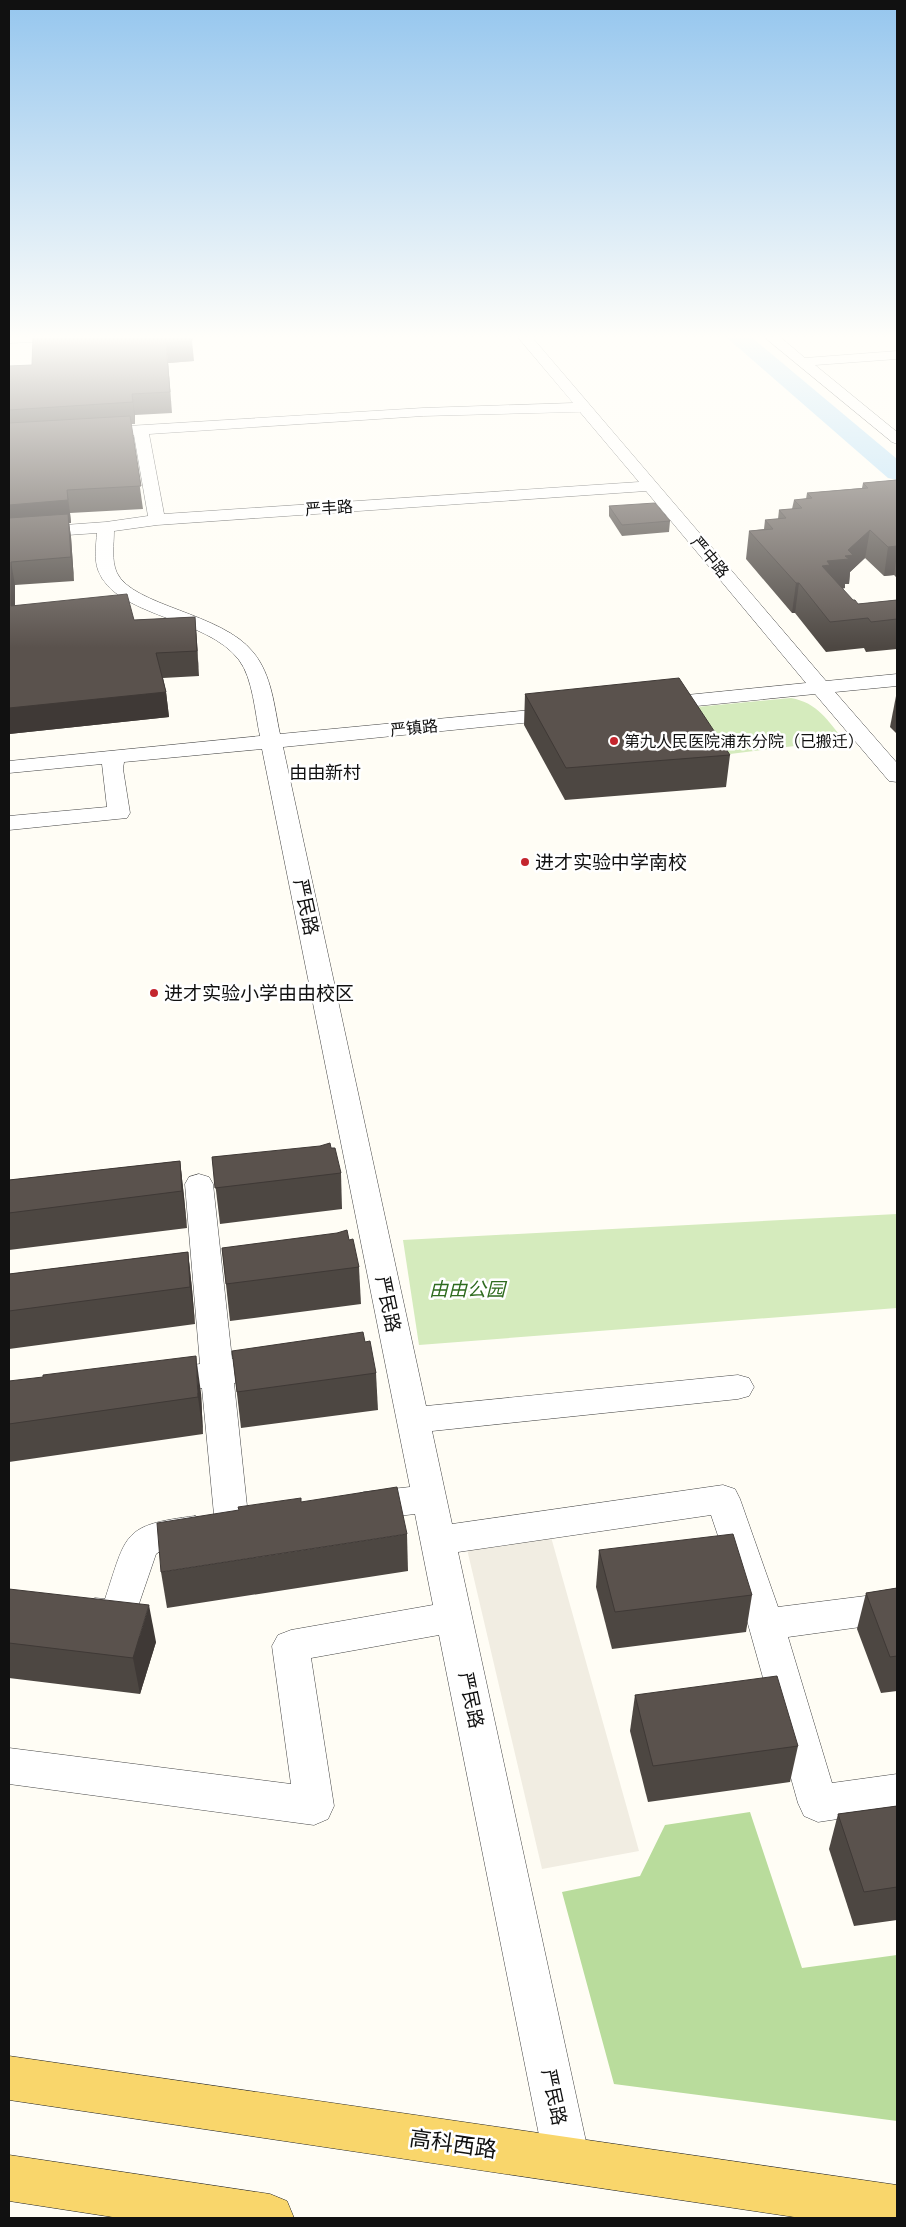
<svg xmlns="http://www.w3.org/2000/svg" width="906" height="2227" font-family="'Zilla Slab','Noto Sans SC',serif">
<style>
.green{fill:#d5ebbd}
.forest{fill:#b9dc9c}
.plaza{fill:#f1ede2}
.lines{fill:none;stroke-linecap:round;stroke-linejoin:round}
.river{fill:#b9e0f7;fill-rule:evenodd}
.minor-casing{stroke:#444;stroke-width:1}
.major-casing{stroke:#222;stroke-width:1}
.minor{fill:#fff;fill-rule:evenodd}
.major{fill:#f9d66b;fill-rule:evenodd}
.wall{fill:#4d4742}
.shaded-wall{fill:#3f3936}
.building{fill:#5a524d;stroke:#3f3936}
.poi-dot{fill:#c4262e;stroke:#fff;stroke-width:2}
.labels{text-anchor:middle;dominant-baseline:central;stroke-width:5;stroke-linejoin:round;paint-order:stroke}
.far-street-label{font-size:16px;fill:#111;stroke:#fff}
.far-poi-label{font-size:16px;fill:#111;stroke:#fff;text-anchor:start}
.far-quarter-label{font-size:18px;fill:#111;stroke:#fff}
.poi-label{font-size:19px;fill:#111;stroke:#fff;text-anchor:start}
.street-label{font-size:19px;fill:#111;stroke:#fff}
.park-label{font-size:19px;font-style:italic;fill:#2f6b1f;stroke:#fff}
.near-street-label{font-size:22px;fill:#111;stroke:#fff}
</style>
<rect width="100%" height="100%" fill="#fffdf5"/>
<g class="green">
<path d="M791,698C818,703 827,720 844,740L706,757L676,709Z"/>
<path d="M897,1214V1308L419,1345L403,1240Z"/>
</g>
<path class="forest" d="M750,1812L802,1968L897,1955V2121L614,2084L562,1892L640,1876L665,1825Z"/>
<path class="plaza" d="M551,1537L639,1851L542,1869L467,1549Z"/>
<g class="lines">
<path class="river" d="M725,336H750L897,459V480L888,478Z"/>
<defs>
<g id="minor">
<path d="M9,336H90L83,340L9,343Z"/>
<path d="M517,336H531L826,681L897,674V686L835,692L897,763V782L889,781L815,694L657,710L650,708L647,704L650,700L657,698L806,683L646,491L157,525L114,531C114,544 111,560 117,573C133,606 222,613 253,652C272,675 274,706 280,734L562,707L569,709L572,713L569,717L562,719L283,747L426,1406L738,1375L749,1378L754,1387L749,1396L738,1399L432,1431L452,1524L723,1485L735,1489L740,1499L778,1607L897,1592V1622L788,1637L832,1783L897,1774V1810L818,1822L804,1816L798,1803L748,1624L711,1515L458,1552L590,2160L583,2176L567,2183L551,2176L544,2160L439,1635L311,1658L334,1806L328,1819L314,1825L9,1784V1748L291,1784L272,1646L278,1635L291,1630L433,1605L415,1514L364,1520L352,1516L347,1506L352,1496L364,1492L410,1487L262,749L124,762L123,769L130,813L127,818L9,830V816L107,807L102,764L9,773V761L260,736C255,714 253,678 239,660C207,617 115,617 98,570C94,559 96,545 97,533L9,539V529L106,522L148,516L134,435L90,436L87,433L90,430L95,428L423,408L573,403ZM580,412L639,482L164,514L149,434L423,416Z"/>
<path d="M763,336H779L805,358L897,351V359L815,365L897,432V444L892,442Z"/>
<path d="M199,1174L209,1177L213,1184L232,1359L272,1354L283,1358L288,1366L283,1374L234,1383L249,1525L244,1535L232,1539L220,1535L215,1525L202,1388L161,1393L150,1390L145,1381L150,1372L161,1369L200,1364L185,1184L189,1177Z"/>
<path d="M195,1516L207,1520L212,1530L207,1540C191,1546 170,1543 156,1554L131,1627C114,1633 99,1631 82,1625L77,1614L82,1603L95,1598L105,1599C127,1533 122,1525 195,1516Z"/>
</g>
<g id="major">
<path d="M9,2056L897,2185V2218H801L9,2100Z"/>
<path d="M9,2155L270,2194L287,2201L294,2218H119L9,2201Z"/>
</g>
</defs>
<use href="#minor" class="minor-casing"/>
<use href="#major" class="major-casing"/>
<use href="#minor" class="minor"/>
<use href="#major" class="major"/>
</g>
<g class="wall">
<path d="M194,361L168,363L172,413L135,415V424H131L143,509L70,513L71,523H69L71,537L74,581L15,585V605L134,620L195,617L199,676L163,678L166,692L169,717L9,734V366Z"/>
<path d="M897,480V578L894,575L884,576L865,558L850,572L849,584H845V588L842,589L853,600L858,604L897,600V649L866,652L864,648L826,652L795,613H792L746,559L749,531L764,529L765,520L778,519L779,510L792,509L794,500L806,499L807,493L862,488L863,483Z"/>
<path d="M609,506L670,521L669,532L622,536L609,516Z"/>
<path d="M525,694L730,755L726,787L565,800L524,725Z"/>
<path d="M896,696H897V734L890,727Z"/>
<path d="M331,1148L341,1173L342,1209L220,1224L212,1157Z"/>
<path d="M180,1161L184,1197L187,1228L9,1250V1180Z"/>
<path d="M349,1240L359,1267L361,1304L230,1321L222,1248Z"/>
<path d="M188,1252L192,1289L195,1324L9,1349V1274Z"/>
<path d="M365,1342L376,1373L378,1410L241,1428L232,1351Z"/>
<path d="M9,1381L201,1393L203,1434L9,1462Z"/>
<path d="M407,1534L408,1571L167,1608L161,1572Z"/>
<path d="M599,1550L752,1595L746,1632L612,1649L596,1587Z"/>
<path d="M897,1588V1691L881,1693L857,1629L866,1593Z"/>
<path d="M9,1589L156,1642L140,1694L9,1678Z"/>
<path d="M635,1695L798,1746L790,1782L648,1802L630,1731Z"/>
<path d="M897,1806V1920L854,1926L829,1849L838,1814Z"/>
</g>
<g class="shaded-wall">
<path d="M192,341L194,361L168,363L172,413L166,343Z"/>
<path d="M132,394L135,415V424L133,402Z"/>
<path d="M67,490L70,513L71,523H69L71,537L74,581L71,557L9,528V505Z"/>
<path d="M870,530L865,558L850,572L849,584H845V588L827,590L822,566L827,561L848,550Z"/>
<path d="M897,546V554L894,575L884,576L888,547Z"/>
<path d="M11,562L15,585V630L11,606Z"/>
<path d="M796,583H799L795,613H792Z"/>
<path d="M195,617L197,642L199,676L197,651Z"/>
<path d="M166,692L169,717L9,734V708Z"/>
<path d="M180,1161L184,1197L187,1228L182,1191Z"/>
<path d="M188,1252L192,1289L195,1324L190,1287Z"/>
<path d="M196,1356L201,1393L203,1434L198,1397Z"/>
<path d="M149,1605L156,1642L140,1694L133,1658Z"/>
</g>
<g class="building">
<path d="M33,336H192V341L166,343L170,392L132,394L133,402L9,410V366L32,365Z"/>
<path d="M130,416L141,486L67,490L68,500L9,505V423Z"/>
<path d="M897,480V546L888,547L870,530L848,550L853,555L845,556L849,559L827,561L830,565L822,566L853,600H855L858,604L897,600V619L871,622L868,618L830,622L799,583H796L749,531L773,529L765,520L786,518L779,510L802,508L794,500L812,498L807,493L868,488L863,483Z"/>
<path d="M655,503L670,521L622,525L609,506Z"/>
<path d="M68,514L71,557L11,562V606L127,594L134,620L195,617L197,651L156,653L166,692L9,708V518Z"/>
<path d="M679,678L730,755L566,768L525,694Z"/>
<path d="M330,1143L331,1148H335L341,1173L215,1188L212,1157L320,1146Z"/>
<path d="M180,1161L182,1191L9,1213V1180Z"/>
<path d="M347,1230L349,1240L353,1239L359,1267L226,1284L222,1248L337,1233Z"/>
<path d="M188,1252L190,1287L9,1311V1274Z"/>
<path d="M363,1332L365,1342L370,1341L376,1373L237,1392L232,1351Z"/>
<path d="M196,1356L198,1397L9,1424V1381L43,1377V1375Z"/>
<path d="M397,1487L407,1534L161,1572L157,1523L239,1510L238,1507L301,1498V1502Z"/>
<path d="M733,1534L752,1595L615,1612L599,1550Z"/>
<path d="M897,1588V1656L890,1657L866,1593Z"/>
<path d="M9,1589L149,1605L133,1658L9,1643Z"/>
<path d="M777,1676L798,1746L653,1766L635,1695Z"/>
<path d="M897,1806V1887L864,1892L838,1814Z"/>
</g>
<linearGradient id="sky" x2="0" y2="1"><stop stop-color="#95c6ee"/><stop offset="0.52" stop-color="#fffefa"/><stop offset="1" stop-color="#fffefa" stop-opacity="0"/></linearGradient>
<rect width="906" height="648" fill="url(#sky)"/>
<g class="poi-dot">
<circle cx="614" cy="741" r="5"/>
<circle cx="525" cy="862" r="5"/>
<circle cx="154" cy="993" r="5"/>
</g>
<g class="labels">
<g class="far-street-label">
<text transform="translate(329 508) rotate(-4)">严丰路</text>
<text transform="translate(710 557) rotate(50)">严中路</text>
<text transform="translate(414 728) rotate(-6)">严镇路</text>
</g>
<g class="far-poi-label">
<text x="624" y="741">第九人民医院浦东分院（已搬迁）</text>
</g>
<g class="far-quarter-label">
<text x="325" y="773">由由新村</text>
</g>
<g class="poi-label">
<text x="535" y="862">进才实验中学南校</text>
<text x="164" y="993">进才实验小学由由校区</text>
</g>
<g class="street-label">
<text transform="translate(306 907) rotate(78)">严民路</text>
<text transform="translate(388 1304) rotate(78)">严民路</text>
<text transform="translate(471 1700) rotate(78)">严民路</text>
<text transform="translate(554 2097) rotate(78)">严民路</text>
</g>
<g class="park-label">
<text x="467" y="1289">由由公园</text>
</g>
<g class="near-street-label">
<text transform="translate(453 2144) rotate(8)">高科西路</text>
</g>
</g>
<rect width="906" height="2227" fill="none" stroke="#111111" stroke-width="20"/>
</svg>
